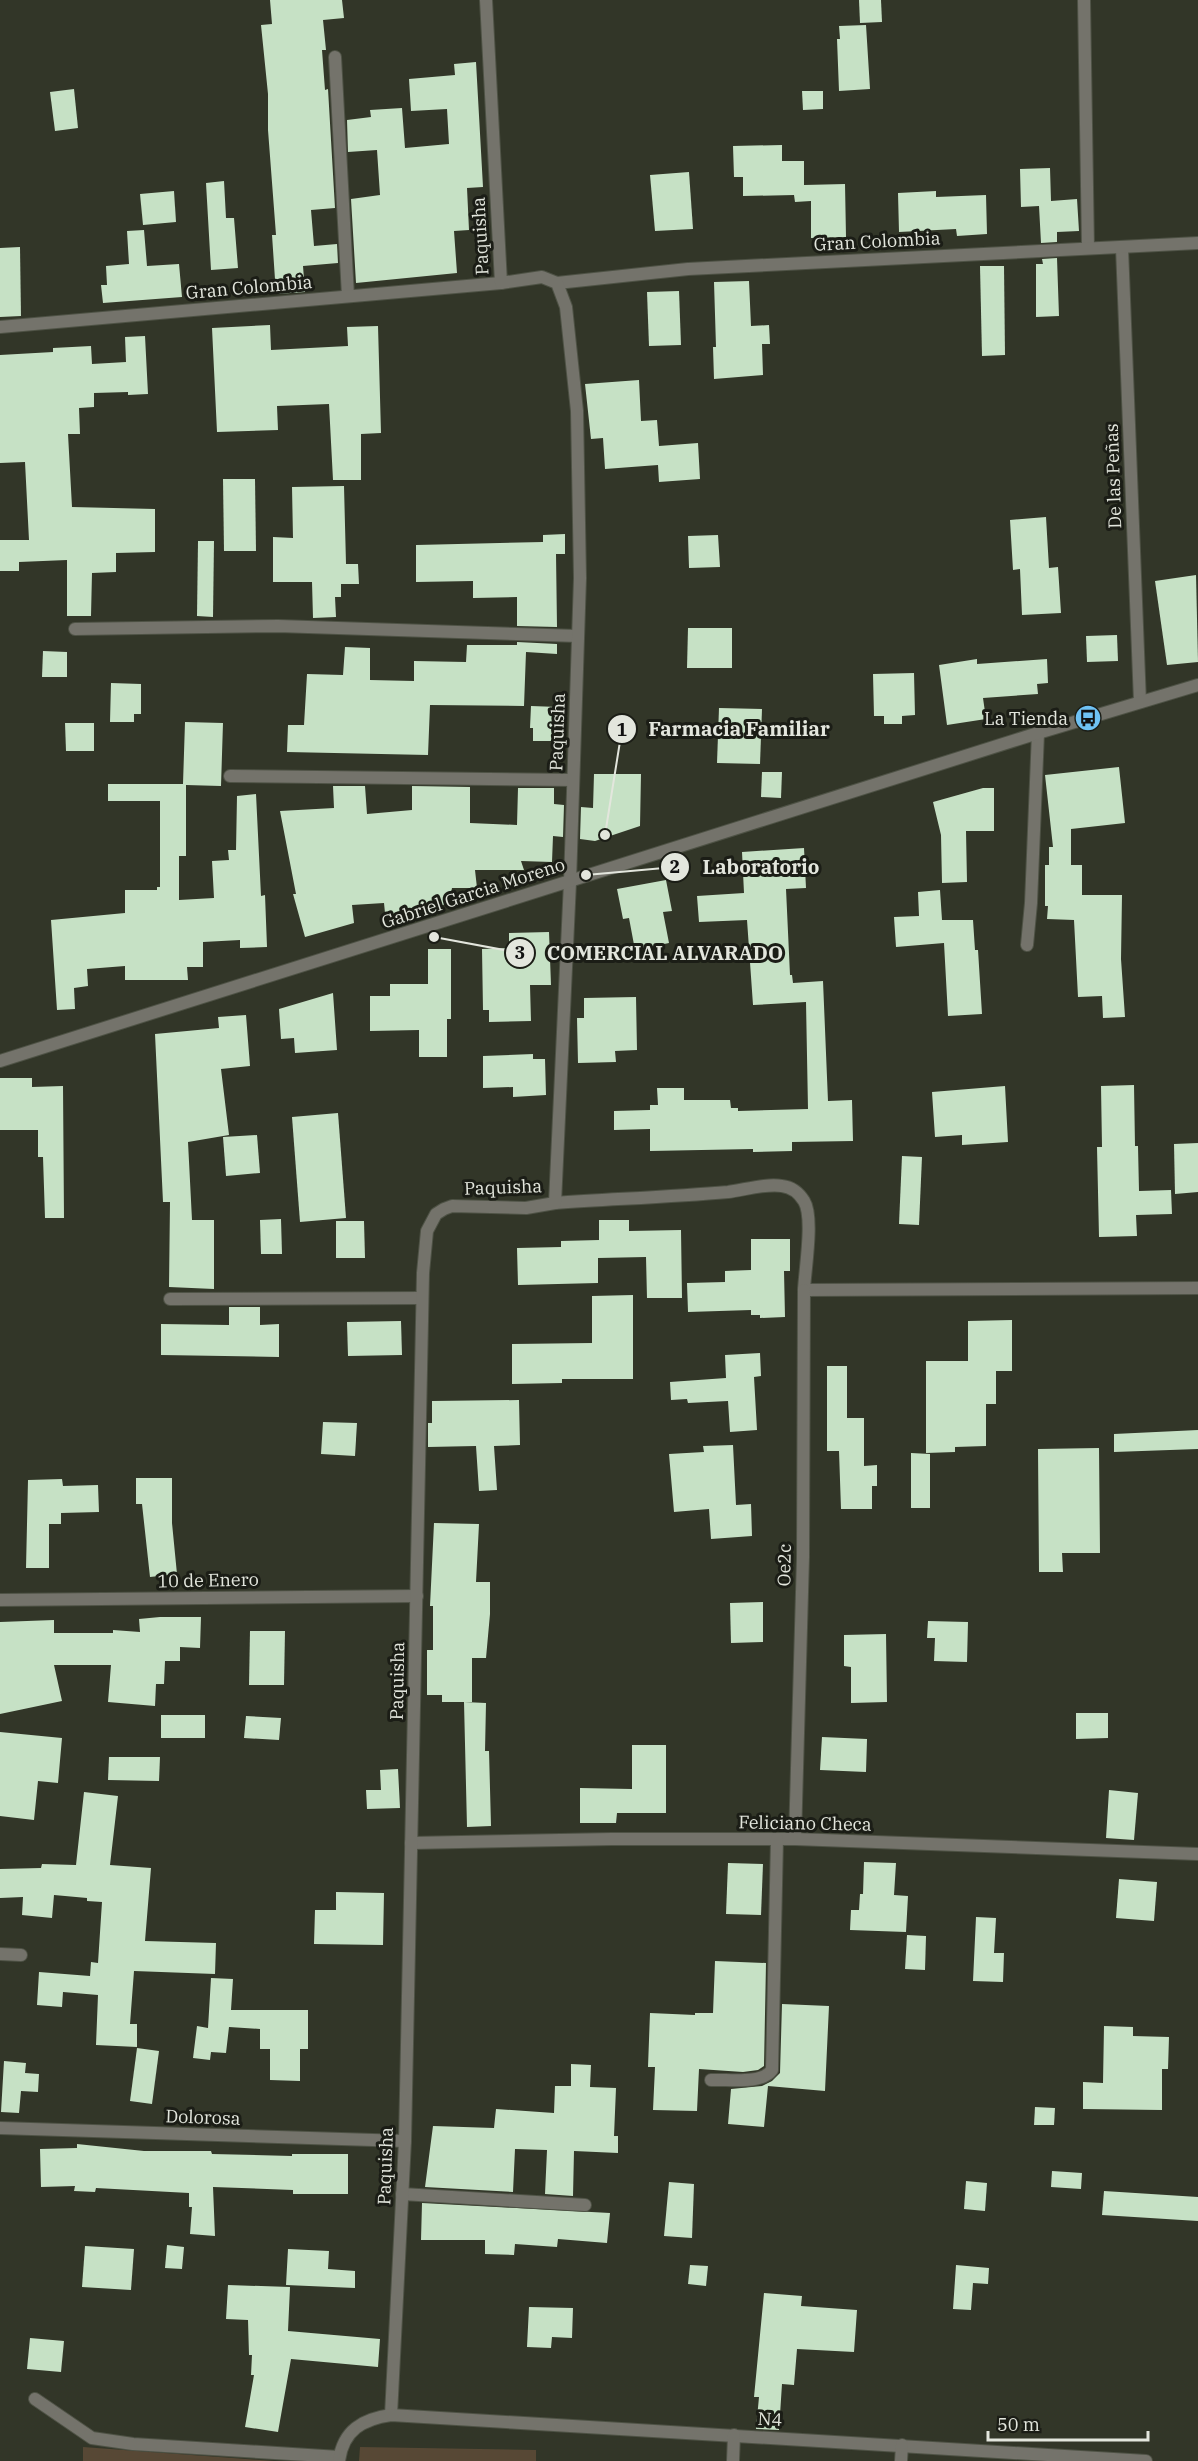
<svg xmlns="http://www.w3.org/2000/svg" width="1198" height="2461" font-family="'IBM Plex Serif',serif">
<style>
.green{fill:#574835}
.building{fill:#c6e1c5}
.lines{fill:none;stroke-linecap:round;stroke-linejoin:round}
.minor-casing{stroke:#4e5245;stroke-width:14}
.tertiary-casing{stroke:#4e5245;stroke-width:14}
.minor{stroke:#74736b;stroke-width:12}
.tertiary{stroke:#74736b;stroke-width:12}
.labels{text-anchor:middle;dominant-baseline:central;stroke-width:6;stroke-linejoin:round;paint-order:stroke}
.street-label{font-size:18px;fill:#e3e6dd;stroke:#1b1d16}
.poi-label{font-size:18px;fill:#e3e6dd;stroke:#1b1d16;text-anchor:end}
.leader{fill:none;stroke:#e3e6dd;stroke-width:2}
.callout-dot{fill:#e3e6dd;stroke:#1b1d16;stroke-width:2}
.mark-label{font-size:18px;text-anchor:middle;font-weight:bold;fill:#111}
.callout-label{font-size:20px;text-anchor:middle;font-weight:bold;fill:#e3e6dd;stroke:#1b1d16;stroke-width:6;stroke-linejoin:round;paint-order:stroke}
</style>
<rect width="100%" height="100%" fill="#323628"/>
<g class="green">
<path d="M83,2447L274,2461H83Z"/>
<path d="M360,2447L536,2450V2461H359Z"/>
</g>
<g class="building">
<path d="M270,0H342L344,18L323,20L326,50H322L325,90L328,89L335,208L311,210L314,246L337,244L338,263L303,266L305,292L276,294L272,235H276L268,130V94L261,25L272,24Z"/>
<path d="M859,0H881L882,22L860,23Z"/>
<path d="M866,25L870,89L839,91L837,39H840L839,26Z"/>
<path d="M476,62L483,187L467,188L469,230L454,231L457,273L356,283L351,199L380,195L377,150L348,152L347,120L371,117L370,110L402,108L405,148L449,144L447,109L411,111L409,79L455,75L454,64Z"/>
<path d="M74,89L78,128L55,131L50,92Z"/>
<path d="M802,91H823V109L803,110Z"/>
<path d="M782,145V161H804V185L845,184L846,237L811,238V201L795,202L794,195L743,196V177H734L733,146Z"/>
<path d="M1050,168L1051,201L1077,199L1079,231L1057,232V242L1041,243L1039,206L1021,207L1020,169Z"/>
<path d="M689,172L693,229L655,231L650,175Z"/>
<path d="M224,181L226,218H234L238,268L211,270L206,183Z"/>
<path d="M174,191L176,222L143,225L140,194Z"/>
<path d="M936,191V197L986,195L987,234L957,236L956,229L899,232L898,193Z"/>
<path d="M144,230L147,266L179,264L182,297L103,303L101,285H107L106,266L129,264L127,231Z"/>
<path d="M20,247L21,316L0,317V248Z"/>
<path d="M1057,258L1059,316L1036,317V264H1043L1042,259Z"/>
<path d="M980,266H1004L1005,355L982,356Z"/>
<path d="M749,281L751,326L769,325L770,344H762L763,375L714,379L713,347H716L714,282Z"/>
<path d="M679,291L681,345L649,346L647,292Z"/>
<path d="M270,325L271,350L348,346L347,327L378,326L381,433L361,434V480H333L329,404L277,406L278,430L217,432L212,328Z"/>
<path d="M145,336L148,394L128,395V392L94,393V407L79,408L80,434H68L72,507L155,509V552L116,553V572L92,573L91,616H67V560L19,562V571H0V540H29L25,462L0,463V355L53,352V348L91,346L92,364L126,362L125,337Z"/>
<path d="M639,380L641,421L657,420L659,446L698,443L700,479L659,482L658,465L605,469L603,438L591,439L585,384Z"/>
<path d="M223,479H255L256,551H224Z"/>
<path d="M344,486L346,564H358L359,584H341V597H335L336,617L313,618L312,582H273V537L293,538L292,487Z"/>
<path d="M1046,517L1049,568L1058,567L1061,613L1022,615L1020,569L1013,570L1010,520Z"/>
<path d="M565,534V554H556L557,627L517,626V597L473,598V581L416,582V545L543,542V535Z"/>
<path d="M718,535L720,567L689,568L688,536Z"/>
<path d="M198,541H214L213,617L197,616Z"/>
<path d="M1196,575L1198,662L1167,665L1155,581Z"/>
<path d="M688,628H732V668H687Z"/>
<path d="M1117,635L1118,661L1087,662L1086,636Z"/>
<path d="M517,642L557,644V654L526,652L524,706L430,705L428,755L287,752L288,725H304L307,674L343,675L345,647L370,648V680L414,681V661L466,662L467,645H517Z"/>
<path d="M43,651L67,652V677H42Z"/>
<path d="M977,659V664L1047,659L1048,683L1037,684L1038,694L983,698L986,719L947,725L939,665Z"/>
<path d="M914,673L915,715L902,716V724H884V716H874L873,674Z"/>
<path d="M111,683L141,684V714H134V722H110Z"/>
<path d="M531,706L558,707L557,741H533V728H530Z"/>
<path d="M719,708L762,709L760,764L717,763Z"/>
<path d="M185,722L223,723L221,786L186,785V856H179V900L214,898L212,861L229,860L228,850H236L237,796L256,794L261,896L265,895L267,947L240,948V940L203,942V967H187L188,980H125V966L87,969L88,986L74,988L75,1009L57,1010L51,920L125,913V890H157V887H160V801H108V784H183Z"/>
<path d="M65,723H94V751H66Z"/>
<path d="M1119,767L1125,823L1071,829V865H1082V895H1122L1121,959L1125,1017L1103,1018L1102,996L1078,997L1074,920L1047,919L1048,906H1045V865H1049V847H1053L1045,775Z"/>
<path d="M762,772H782L781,798L761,797Z"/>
<path d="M594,774H641L640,826L595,841L580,839L581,807L593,808Z"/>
<path d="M333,786H365L367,814L412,810V786L470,787V823L517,825L518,788H554V804L564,805L563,837L553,836L552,862L521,861L524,870H475L477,888H452L449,903L386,923L384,903L352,905L354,923L305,937L293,894H296L280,811L334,808Z"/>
<path d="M983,788H994V831H966L967,882L942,883L941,835L933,802Z"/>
<path d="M804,848L806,888L786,889L790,975H792L793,983L823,981L828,1101L852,1100L853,1141L792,1142V1151L753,1152V1149L650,1151V1129L614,1130V1111L650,1110V1105H658L657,1088H684V1100H730L731,1108H738V1111L808,1109L806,1002L753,1005L747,920L699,922L697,896L744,893L742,852Z"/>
<path d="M666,880L672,911L663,912L669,943L635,950L629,918L623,919L617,889Z"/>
<path d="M940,890L942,920H973L975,950H978L982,1014L948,1016L944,943L896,947L894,917L919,916L918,892Z"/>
<path d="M549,932L551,985H530L531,1021L489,1022V1010H483L482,949L509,948V933Z"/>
<path d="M428,949H451V1019H447V1057H419V1030L370,1031V996H390V984H428Z"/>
<path d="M333,993L337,1050L295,1053L294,1038L281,1039L279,1009Z"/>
<path d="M636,997L637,1050L615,1051L616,1062L578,1063L577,1018H584V998Z"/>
<path d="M246,1015L250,1066L221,1069L229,1135L188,1142L192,1220H214V1289L169,1287L170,1202H163L155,1034L219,1028L218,1017Z"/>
<path d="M533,1054V1059H545L546,1095L513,1097V1087L483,1088V1056Z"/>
<path d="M0,1078H32V1087L63,1086L64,1218H45L43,1157H38V1130H0Z"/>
<path d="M1134,1085L1135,1146H1138L1139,1191L1171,1190L1172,1214L1136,1215L1137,1236L1099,1237L1097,1147H1102L1101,1086Z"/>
<path d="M1005,1086L1008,1142L962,1145V1135L935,1137L932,1092Z"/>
<path d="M338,1113L346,1218L300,1222L292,1117Z"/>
<path d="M257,1135L260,1173L226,1176L223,1137Z"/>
<path d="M1198,1143V1192L1175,1194L1174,1144Z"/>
<path d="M902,1156L922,1157L919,1225L899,1224Z"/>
<path d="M281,1219L282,1254H261L260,1220Z"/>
<path d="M599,1220H629V1231L681,1230L682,1298H647L646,1257L598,1258V1283L518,1285L517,1248L561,1247V1241L599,1240Z"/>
<path d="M336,1221H364L365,1258H336Z"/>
<path d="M751,1239H790V1271H784L785,1317L760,1318V1315H751V1310L688,1312L687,1283L725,1282V1271L751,1270Z"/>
<path d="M633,1295V1379H562V1383L512,1384V1344L592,1343V1296Z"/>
<path d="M229,1307H260V1325L279,1324V1357L161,1355V1324L229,1325Z"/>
<path d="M1012,1320V1371H996V1404H986V1446L955,1447V1452L926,1453V1361H968V1321Z"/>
<path d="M401,1321L402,1355L348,1356L347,1322Z"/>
<path d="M760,1353L761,1376L754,1377L757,1430L730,1432L728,1401L688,1403L687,1399L671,1400L670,1382L726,1378L725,1355Z"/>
<path d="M827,1366H847V1418H864V1466L877,1465V1486H872V1509H841L839,1451H827Z"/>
<path d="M519,1400L520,1445L494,1446L497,1490L479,1491L476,1446L428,1447V1423H432V1401Z"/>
<path d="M323,1422L357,1423L355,1456L321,1454Z"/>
<path d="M1198,1430V1449L1114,1452V1434Z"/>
<path d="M733,1445L736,1505L751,1504L752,1536L711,1539L709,1509L674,1512L669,1454L704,1452L703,1446Z"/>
<path d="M1099,1448L1100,1553H1062L1063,1572H1039L1038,1449Z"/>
<path d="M911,1453L930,1454V1508H911Z"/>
<path d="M136,1478H172V1523L177,1574L150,1577L142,1504H136Z"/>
<path d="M62,1479L63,1486L98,1485L99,1512L61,1513V1524H49V1568H26L28,1480Z"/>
<path d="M434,1523L479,1524L476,1582H490V1614L486,1658H472V1702H442V1695H427V1650H433V1606H430Z"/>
<path d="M763,1602V1642L731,1643L730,1603Z"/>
<path d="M160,1617H201L200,1648L180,1647V1661H165L164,1684H156L155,1706L108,1702L111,1665H54L62,1701L0,1714V1622L54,1620V1633H113V1630L140,1632L139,1619Z"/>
<path d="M928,1621L968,1622L967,1662L934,1661L935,1638H927Z"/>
<path d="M250,1631H285L284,1685H249Z"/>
<path d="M886,1634L887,1702L851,1703V1667L844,1666V1635Z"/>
<path d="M464,1702L486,1703L485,1751H489L491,1826L467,1827Z"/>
<path d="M1076,1713H1108V1738L1076,1739Z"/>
<rect x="161" y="1715" width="44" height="23"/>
<path d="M246,1716L281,1718L279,1740L244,1738Z"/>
<path d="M0,1732L62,1738L58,1783L38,1781L34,1820L0,1816Z"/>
<path d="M822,1737L867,1739L866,1772L820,1770Z"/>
<path d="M632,1745H666V1813H617L616,1823H580V1788L632,1789Z"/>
<path d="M109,1757H160L159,1781L108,1780Z"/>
<path d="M398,1769L400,1808L367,1809L366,1790H381L380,1770Z"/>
<path d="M1109,1790L1138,1793L1134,1840L1106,1838Z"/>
<path d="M84,1792L118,1796L110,1865L151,1868L145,1941L216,1943L215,1974L134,1971L130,2024H137V2047L96,2045L98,1995L63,1992L62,2007L37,2005L39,1972L90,1976L91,1962L98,1963L102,1902L87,1901V1898L54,1895L52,1918L22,1915L23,1897L0,1898V1869L41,1868L42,1864L76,1865Z"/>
<path d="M864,1862L896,1863L894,1895L908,1896L906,1932L850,1930L851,1910H859L860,1894H863Z"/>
<path d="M728,1863L763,1864L761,1915L726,1914Z"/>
<path d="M1119,1879L1157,1882L1154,1921L1116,1918Z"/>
<path d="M336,1892L384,1893L383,1945L314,1944L315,1910H336Z"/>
<path d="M976,1917L996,1918L994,1953H1004L1003,1982L973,1981Z"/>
<path d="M907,1935L926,1936L925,1970L905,1969Z"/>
<path d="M715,1961L766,1963L764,2066L758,2070L743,2072L699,2069L697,2111L653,2110L655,2067H648L650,2013L695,2015V2013H713Z"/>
<path d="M211,1978L233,1979L231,2010H308V2049H300V2081L270,2080V2049H260V2029L229,2027L226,2053L211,2052L210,2060L193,2058L197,2026L208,2028Z"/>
<path d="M782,2004L829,2006L825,2091L768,2086L764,2127L728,2124L731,2089L762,2086L772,2081L780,2073Z"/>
<path d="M1104,2026L1133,2027V2036L1169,2037L1168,2069H1162V2110L1083,2109V2082L1103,2083Z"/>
<path d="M137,2048L159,2051L152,2104L130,2101Z"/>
<path d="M4,2061L26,2063L25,2073L39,2074L38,2092L21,2091L19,2113L1,2112Z"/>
<path d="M571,2064L591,2065L590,2087L616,2088L614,2136H618V2153L574,2151L573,2196L545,2194L547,2150L515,2149L513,2192L425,2187L433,2126L494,2128L496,2109L554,2113L555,2086H571Z"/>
<path d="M1035,2107L1055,2108L1054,2125H1034Z"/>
<path d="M77,2144L144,2151H211L212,2154L292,2156V2154H348V2194H293V2190L213,2187L215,2236L190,2234L192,2207H189V2193L96,2188L95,2192L74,2191L75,2186L41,2187L40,2149L77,2148Z"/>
<path d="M1052,2171L1082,2173L1081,2189L1051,2187Z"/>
<path d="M966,2181L987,2183L985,2211L964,2209Z"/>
<path d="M669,2182L694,2184L692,2238L664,2236Z"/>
<path d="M1104,2191L1198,2197V2221L1102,2215Z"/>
<path d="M422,2203L610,2213L607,2243L558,2239L557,2247L515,2244L514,2255L485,2254V2240H421Z"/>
<path d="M167,2245L184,2247L182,2269L165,2268Z"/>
<path d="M85,2246L134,2249L131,2290L82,2287Z"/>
<path d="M288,2249L329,2251L328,2269L355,2271V2288L286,2285Z"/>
<path d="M690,2265L708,2266L706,2286L688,2284Z"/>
<path d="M956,2265L989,2268L988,2284L973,2283L971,2310L953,2309Z"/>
<path d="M228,2285L290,2287L288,2331L380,2339L378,2367L291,2359L278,2432L245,2427L254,2375H251L252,2355H249L248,2320L226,2319Z"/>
<path d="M764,2293L802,2296L801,2306L857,2310L854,2352L797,2349L794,2385L782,2384L779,2430L756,2429L759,2397H754Z"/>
<path d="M529,2307L573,2308L572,2338L552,2337L551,2348L527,2347Z"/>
<path d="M30,2338L64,2341L61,2372L27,2369Z"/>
</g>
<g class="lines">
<defs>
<g id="minor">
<path d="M1084,0L1088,248"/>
<path d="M335,57L348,296"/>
<path d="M1122,248L1140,702"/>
<path d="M557,283L688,269L1198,243"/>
<path d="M0,327L501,283"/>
<path d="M75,629L278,626L578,636"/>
<path d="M230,776L573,780"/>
<path d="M1027,945L1031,903L1038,733"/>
<path d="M555,1203C613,1199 670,1197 728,1192C744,1190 767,1183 782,1186C791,1187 799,1193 804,1201C814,1217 805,1269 804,1290L1198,1288"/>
<path d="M170,1299L422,1298"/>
<path d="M0,1600L417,1596"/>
<path d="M795,1839L803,1557L804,1290"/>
<path d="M411,1843L612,1839H795L1198,1854"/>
<path d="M0,1954L21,1955"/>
<path d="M711,2080C728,2079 761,2085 772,2070L777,1839"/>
<path d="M0,2128L405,2141"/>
<path d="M402,2194L585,2205"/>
<path d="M35,2399L92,2438L133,2444L339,2457"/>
<path d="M391,2415L405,2141L423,1273L427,1231L436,1214L444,1209L452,1206L526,1208L555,1203L570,882L580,578L577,411L566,307L557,283L542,277L501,283L486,0"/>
<path d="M339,2461C343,2430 363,2419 391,2415L1146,2461"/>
<path d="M733,2461L734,2435"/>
<path d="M901,2461L902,2445"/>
</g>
<path id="tertiary" d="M0,1061L1038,733L1198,685"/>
</defs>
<use href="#minor" class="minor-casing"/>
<use href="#tertiary" class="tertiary-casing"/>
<use href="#minor" class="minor"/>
<use href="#tertiary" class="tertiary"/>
</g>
<defs>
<symbol id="bus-disc" viewBox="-11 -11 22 22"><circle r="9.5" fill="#6fc2f4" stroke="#1b1d16"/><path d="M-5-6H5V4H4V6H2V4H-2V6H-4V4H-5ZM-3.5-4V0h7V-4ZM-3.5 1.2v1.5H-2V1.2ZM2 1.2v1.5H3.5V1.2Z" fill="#111"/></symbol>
</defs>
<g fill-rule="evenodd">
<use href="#bus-disc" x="1073" y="703" width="30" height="30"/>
</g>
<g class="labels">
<g class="street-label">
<text transform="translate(480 236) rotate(-93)">Paquisha</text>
<text transform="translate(877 241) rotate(-3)">Gran Colombia</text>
<text transform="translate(249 287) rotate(-5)">Gran Colombia</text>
<text transform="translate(1113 476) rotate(-92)">De las Peñas</text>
<text transform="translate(557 732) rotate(-88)">Paquisha</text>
<text transform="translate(473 893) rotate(-18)">Gabriel Garcia Moreno</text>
<text transform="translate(503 1187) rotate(-2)">Paquisha</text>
<text transform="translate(784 1565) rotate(-89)">Oe2c</text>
<text transform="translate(208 1580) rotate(-1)">10 de Enero</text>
<text transform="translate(397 1681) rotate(-89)">Paquisha</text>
<text transform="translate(805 1823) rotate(1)">Feliciano Checa</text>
<text transform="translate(203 2117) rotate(2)">Dolorosa</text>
<text transform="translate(385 2166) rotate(-88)">Paquisha</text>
<text transform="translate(770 2419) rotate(3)">N4</text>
</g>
<g class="poi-label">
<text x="1068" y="718">La Tienda</text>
</g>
</g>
<path class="leader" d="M605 835L622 729M586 875L675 867M434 937L520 953"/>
<g class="callout-dot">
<circle cx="605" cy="835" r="6"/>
<circle cx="586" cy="875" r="6"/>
<circle cx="434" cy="937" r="6"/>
<circle cx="622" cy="729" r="15"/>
<circle cx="675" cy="867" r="15"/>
<circle cx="520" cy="953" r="15"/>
</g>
<g class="mark-label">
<text x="622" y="736">1</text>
<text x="675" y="873">2</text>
<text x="520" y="959">3</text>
</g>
<g class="callout-label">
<text x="739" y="736">Farmacia Familiar</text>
<text x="761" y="874">Laboratorio</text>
<text x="665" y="960">COMERCIAL ALVARADO</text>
</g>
<path d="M988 2431v9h160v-9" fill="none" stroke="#e3e6dd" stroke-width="3"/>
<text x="997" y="2431" font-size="18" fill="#e3e6dd" stroke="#1b1d16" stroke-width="4.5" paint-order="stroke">50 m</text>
</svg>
